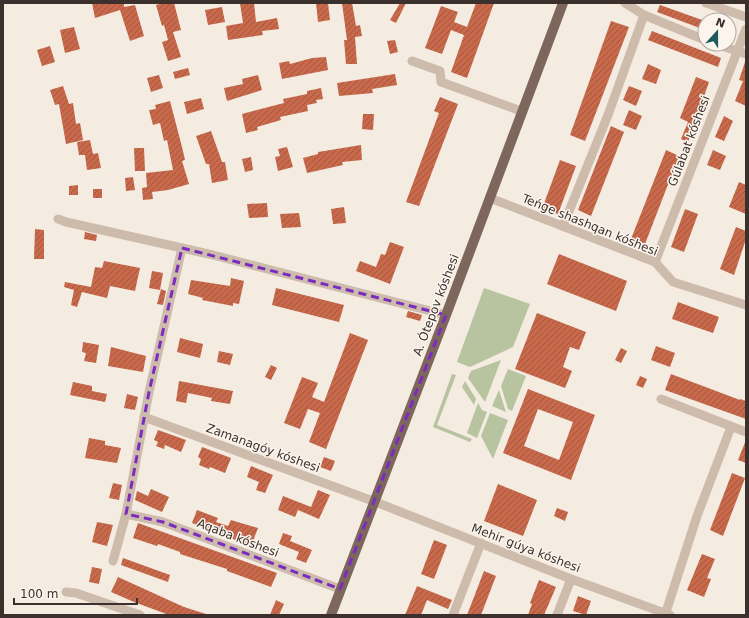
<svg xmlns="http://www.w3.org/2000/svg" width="749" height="618" font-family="'DejaVu Sans',sans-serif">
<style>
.green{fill:#b8c4a0}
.building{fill:url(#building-hatch);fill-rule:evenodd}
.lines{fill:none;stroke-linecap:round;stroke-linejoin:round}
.minor{stroke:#cdbbac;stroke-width:9}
.major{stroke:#7d675c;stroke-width:10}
.marked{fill:none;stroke:#7b2cbf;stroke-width:3;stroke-dasharray:8 5;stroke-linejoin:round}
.labels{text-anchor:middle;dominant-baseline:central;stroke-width:3;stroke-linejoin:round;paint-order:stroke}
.street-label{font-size:12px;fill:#3b302b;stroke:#fbf5ee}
</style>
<defs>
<pattern id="building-hatch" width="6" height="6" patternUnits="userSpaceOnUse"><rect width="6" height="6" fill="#c8694b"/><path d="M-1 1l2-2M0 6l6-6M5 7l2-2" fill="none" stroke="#a4573f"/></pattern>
</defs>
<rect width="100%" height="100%" fill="#f4ebe1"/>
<g class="green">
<path d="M484,288L530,304L513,347L470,367L457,362Z"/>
<path d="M501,360L485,402L468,378L471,371Z"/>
<path d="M508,369L526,376L512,411L508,409L501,386Z"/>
<path d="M452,374L456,375L437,425L472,439L470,442L433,427Z"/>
<path d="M465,381L476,399L474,405L462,387Z"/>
<path d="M499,390L506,412L492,406Z"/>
<path d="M478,403L482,410L487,412L477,438L467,433Z"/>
<path d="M490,413L508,420L493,459L481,436Z"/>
</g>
<g class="building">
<path d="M92,3H124V7L135,5L144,36L130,41L120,10L95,18Z"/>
<path d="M164,3H174L181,30L173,32L181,57L168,61L162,42L168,40L164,25L162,26L156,5Z"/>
<path d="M240,3H254L256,22L277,18L279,29L262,31L263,35L228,40L226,26L243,23Z"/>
<path d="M316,3H328L330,20L318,22Z"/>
<path d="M342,3H352L356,26L360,25L362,36L355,37L357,64H346L344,40H347Z"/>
<path d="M400,3H406L396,23L390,20Z"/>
<path d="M476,3H494L467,78L451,72L464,35L451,30L442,54L425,48L441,6L458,12L454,22L467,27Z"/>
<path d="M660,5L705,21V30L657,12Z"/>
<path d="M222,7L225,22L208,25L205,10Z"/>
<path d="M611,21L629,27L585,141L570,135Z"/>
<path d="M74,27L80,49L65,53L60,30Z"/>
<path d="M652,31L721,58L718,67L648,40Z"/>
<path d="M395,40L398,52L390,54L387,41Z"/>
<path d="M50,46L55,62L42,66L37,50Z"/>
<path d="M326,57L328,70L282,79L279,63L289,61L290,64L312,58Z"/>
<path d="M745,62H746V106L735,101L743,81L739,80Z"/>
<path d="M648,64L661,70L656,84L642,79Z"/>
<path d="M188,68L190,75L175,79L173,72Z"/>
<path d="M395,74L397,85L372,89L373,93L339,96L337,83Z"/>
<path d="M159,75L163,88L151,92L147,78Z"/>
<path d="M258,75L262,90L227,101L224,88L243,84L242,79Z"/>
<path d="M696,77L709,82L688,142L681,139L688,122L680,118Z"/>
<path d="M63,86L69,104L73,103L76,124L80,123L83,140L66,144L59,104L55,105L50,90Z"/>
<path d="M629,86L642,91L636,106L623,100Z"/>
<path d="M321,88L323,99L316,100L317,103L307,105L308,111L280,117L281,120L257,127L258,130L246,133L242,114L284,103L283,99L307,94V91Z"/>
<path d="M440,97L458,104L419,206L406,202L439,113L434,111Z"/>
<path d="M201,98L204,109L187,114L184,102Z"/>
<path d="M170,101L182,147L185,160L182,161L189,184L168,190L152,192L153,199L143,200L142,188L147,187L146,173L173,170L167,140L164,141L160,123L153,125L149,110L156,109L155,105Z"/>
<path d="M629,110L642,116L636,130L623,125Z"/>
<path d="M363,114H374L373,130L362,129Z"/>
<path d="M724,116L733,121L724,141L715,137Z"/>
<path d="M611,126L624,132L591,216L578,210Z"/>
<path d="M211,131L222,162H225L228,180L212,183L209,164H206L196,136Z"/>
<path d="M90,140L93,154L98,153L101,168L87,170L85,155H79L77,142Z"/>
<path d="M361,145L362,160L342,162L343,165L307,173L303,158L318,154V152Z"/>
<path d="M287,147L293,167L278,171L275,157L280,156L278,149Z"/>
<path d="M134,148H144L145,171H135Z"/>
<path d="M666,150L679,156L645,244L631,239Z"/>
<path d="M713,150L726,156L720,170L707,165Z"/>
<path d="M251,157L253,170L245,172L242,159Z"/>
<path d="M560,160L576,166L558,214L542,209Z"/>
<path d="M133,177L135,190L126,191L125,178Z"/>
<path d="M739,182L746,185V214L729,207Z"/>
<path d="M78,185V195H69V186Z"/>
<rect x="93" y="189" width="9" height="9"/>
<path d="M267,203L268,217L249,218L247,204Z"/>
<path d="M344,207L346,223L333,224L331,209Z"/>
<path d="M685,209L698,214L684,252L671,247Z"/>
<path d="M299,213L301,227L282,228L280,214Z"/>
<path d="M736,227L746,231V239L734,275L720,269Z"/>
<path d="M35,229L44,230V259H34Z"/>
<path d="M85,232L97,235L96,241L84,239Z"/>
<path d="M390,242L404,247L390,284L356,271L360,261L376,267L381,254L385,255Z"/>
<path d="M559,254L627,281L616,311L547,284Z"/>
<path d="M104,261L140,268L135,291L110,286L107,298L82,292L77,307L71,305L74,290L64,287L65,282L91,287L95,267L102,268Z"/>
<path d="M152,271L163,273L160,290L149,288Z"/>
<path d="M231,278L244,281L239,304L233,303V306L202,300L203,298L188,294L191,280L230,286Z"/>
<path d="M276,288L344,305L339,322L272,305Z"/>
<path d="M161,289L166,291L163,305L157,304Z"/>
<path d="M678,302L719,317L713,333L672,319Z"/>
<path d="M408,311L422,315L420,321L406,317Z"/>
<path d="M537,313L586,332L579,350L570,347L563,367L572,371L565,388L515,369Z"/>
<path d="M350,333L368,340L326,449L309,442L320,413L308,409L300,429L284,423L302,377L318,383L312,397L324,402Z"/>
<path d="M180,338L203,344L200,358L177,352Z"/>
<path d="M83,342L99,345L96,363L84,361L86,353L82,352Z"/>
<path d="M656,346L675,353L670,367L651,360Z"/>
<path d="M111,347L146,356L143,372L108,366Z"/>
<path d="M621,348L627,351L621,363L615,360Z"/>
<path d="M219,351L233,354L230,365L217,362Z"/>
<path d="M271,365L277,368L271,380L265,377Z"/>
<path d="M671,374L740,400V399L746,401V419L665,390Z"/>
<path d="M640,376L647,379L643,388L636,385Z"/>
<path d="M179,381L233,391L230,404L211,401L212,398L188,393L186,403L176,401Z"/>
<path d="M73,382L92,386V391L107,394L105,402L70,395Z"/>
<path d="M528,389L595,415L571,480L503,453ZM538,409L573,422L559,460L524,446Z"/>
<path d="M127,394L138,397L135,410L124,408Z"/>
<path d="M158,430L186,440L181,452L165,445L164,449L156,446L158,442L154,440Z"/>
<path d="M89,438L105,441V445L121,448L117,463L85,458Z"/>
<path d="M746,440V463L738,460Z"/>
<path d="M202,447L231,458L225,473L210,467L209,469L199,465L201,459L198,457Z"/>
<path d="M324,457L335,461L331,471L320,467Z"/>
<path d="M251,466L273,475L265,493L256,490L259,482L247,477Z"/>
<path d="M732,473L745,478L723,536L710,530Z"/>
<path d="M113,483L122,485L119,500L109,498Z"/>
<path d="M498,484L537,500L523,536L484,521Z"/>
<path d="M151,489L169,497L162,512L135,500L137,491L148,496Z"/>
<path d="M318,490L330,495L319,519L298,510L295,517L278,510L283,496L311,507Z"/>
<path d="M557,508L568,512L565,521L554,516Z"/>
<path d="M197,510L218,518L216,522L228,526L231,520L258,528L251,546L192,523Z"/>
<path d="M97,522L113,525L107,546L92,542Z"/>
<path d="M138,523L277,573L271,587L227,571V569L180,554V552L158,544L157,546L133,538Z"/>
<path d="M283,533L292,536L290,541L312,550L306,563L296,559L299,552L279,544Z"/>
<path d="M434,540L447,545L434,579L421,574Z"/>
<path d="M702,554L715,559L707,578L711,579L704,597L687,590Z"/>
<path d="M123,558L170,575L168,582L121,565Z"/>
<path d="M92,567L102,569L99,584L89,582Z"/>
<path d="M484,571L496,576L481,615H467Z"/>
<path d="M118,577L184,607L206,614V615H169L134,602L111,592Z"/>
<path d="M539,580L556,587L544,615H528L532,604L530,603Z"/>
<path d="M417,586L452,600L448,609L427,600L421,615H405Z"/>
<path d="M578,596L591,601L586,615L573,611Z"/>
<path d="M276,600L284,604L279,615H270Z"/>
</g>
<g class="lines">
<g class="minor">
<path d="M625,3L644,15L705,40"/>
<path d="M706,3L746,17"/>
<path d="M716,44L746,54"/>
<path d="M412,61L440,71L441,82L521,111"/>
<path d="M490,198L655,262L673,282L746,305"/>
<path d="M58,219L66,222L213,255L446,315"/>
<path d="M563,226L608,115L644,15"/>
<path d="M655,262L746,29"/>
<path d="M661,399L746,432"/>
<path d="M144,417L373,501L571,579L670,615"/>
<path d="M126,514L163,522L340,589"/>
<path d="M113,561L126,514L149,392L182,248"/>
<path d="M66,592L76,593L140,615"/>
<path d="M453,615L481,543"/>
<path d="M557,615L571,579"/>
<path d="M665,615L697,516L731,427"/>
</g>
<path class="major" d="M331,615L446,315L563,3"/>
</g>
<path class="marked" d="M182,248L446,315L340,589L163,522L126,514L149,392Z"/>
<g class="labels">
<g class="street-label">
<text transform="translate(689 141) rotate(-69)">Gúlabat kóshesi</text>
<text transform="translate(590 225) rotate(22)">Teńge shashqan kóshesi</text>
<text transform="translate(436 305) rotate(-69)">A. Ótepov kóshesi</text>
<text transform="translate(263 448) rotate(20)">Zamanagóy kóshesi</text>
<text transform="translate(238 538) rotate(21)">Aqaba kóshesi</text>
<text transform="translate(526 548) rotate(21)">Mehir gúyа kóshesi</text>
</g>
</g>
<rect width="749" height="618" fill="none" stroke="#3b302b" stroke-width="8"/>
<g transform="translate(717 32) rotate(21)"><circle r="19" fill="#fbf5ee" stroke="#aea6a0"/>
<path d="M0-3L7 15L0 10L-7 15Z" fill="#1f5a5e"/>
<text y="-6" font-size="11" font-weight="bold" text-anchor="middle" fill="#3b302b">N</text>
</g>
<path d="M14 598v6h123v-6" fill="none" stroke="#3b302b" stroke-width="2"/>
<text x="20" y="598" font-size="12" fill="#3b302b" stroke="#fbf5ee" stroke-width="3" paint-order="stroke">100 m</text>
</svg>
